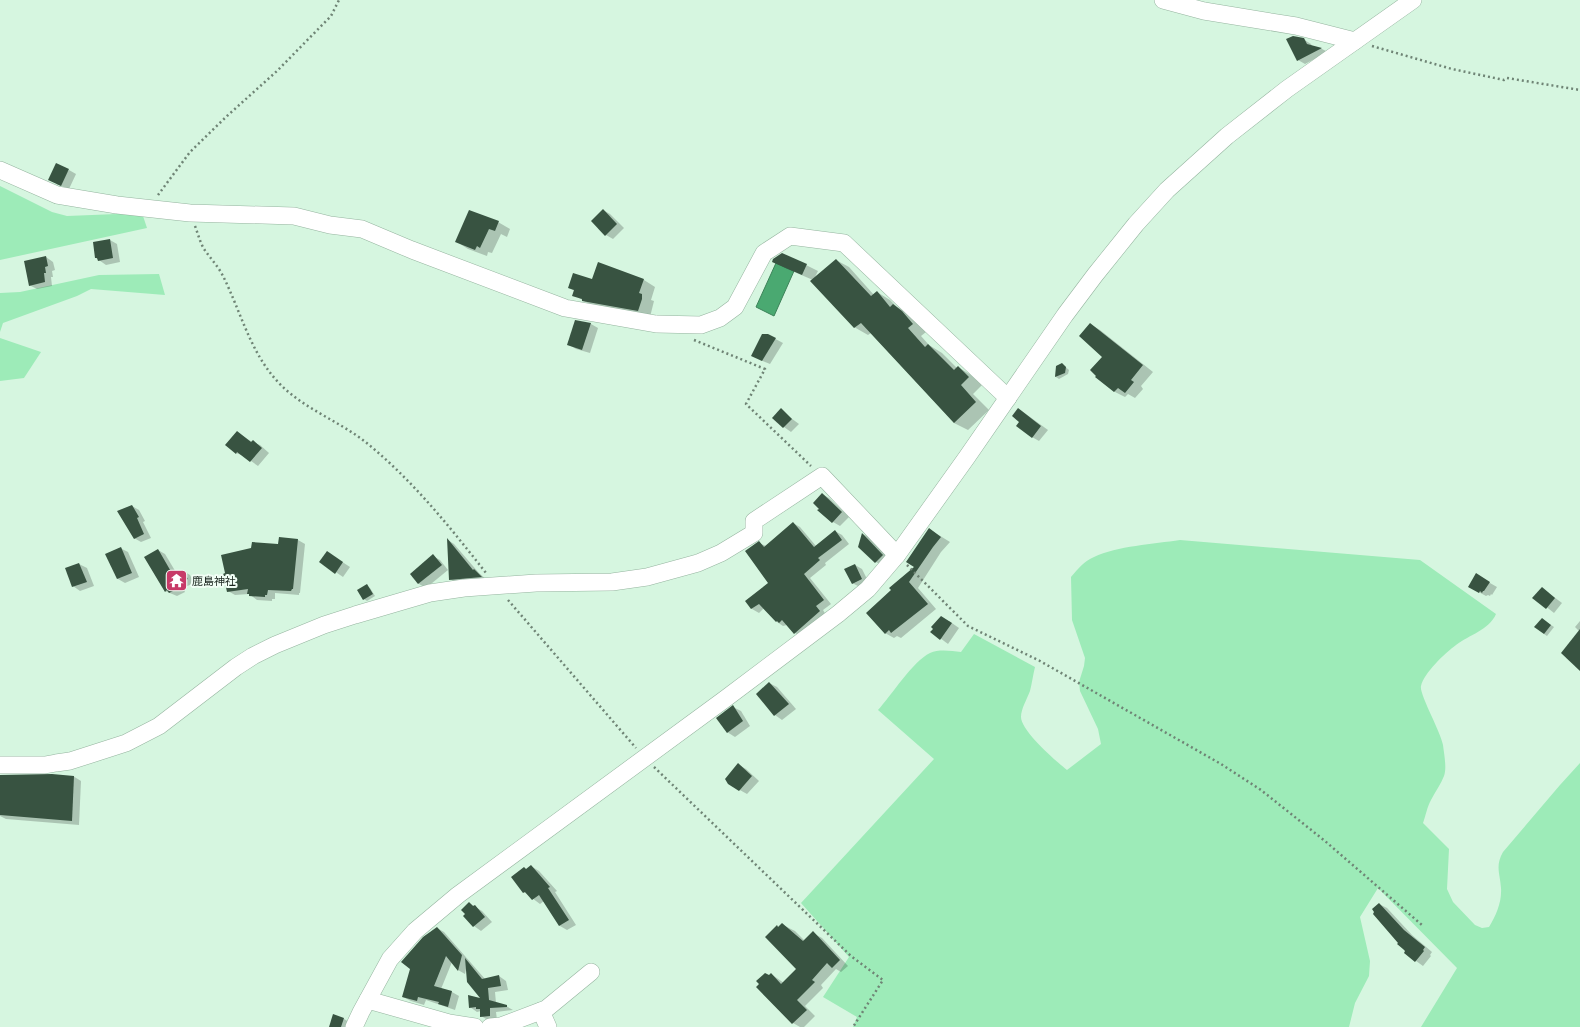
<svg xmlns="http://www.w3.org/2000/svg" width="1580" height="1027" font-family="Karla,'Noto Sans JP',sans-serif">
<style>
.green{fill:#9debb8}
.water{fill:#4aa971;stroke:#3c8258}
.shadow{fill:#0003}
.building{fill:#385341}
.lines{fill:none;stroke-linecap:round;stroke-linejoin:round}
.minor-casing{stroke:#95b49f;stroke-width:18}
.path{stroke:#6f8475;stroke-width:2.5;stroke-dasharray:2 3;stroke-linecap:butt}
.minor{stroke:#fff;stroke-width:17}
.labels{text-anchor:middle;dominant-baseline:central;stroke-width:4;stroke-linejoin:round;paint-order:stroke}
.poi-label{font-size:11px;fill:#1a261e;stroke:#f1fef5;text-anchor:start}
</style>
<rect width="100%" height="100%" fill="#d6f6e0"/>
<g class="green">
<path d="M0,186L52,212L67,216L142,213L147,228L0,260Z"/>
<path d="M159,274L165,295L91,289L77,296L3,323L0,332V293L20,292L99,275Z"/>
<path d="M0,338L41,352L24,378L0,381Z"/>
<path d="M1180,540L1420,560L1496,614C1489,630 1469,635 1456,645C1445,653 1424,673 1421,686C1419,694 1441,732 1443,745C1444,754 1447,768 1444,776C1441,784 1435,792 1431,800C1427,807 1426,815 1423,823L1449,849L1447,889L1453,902L1475,925L1482,928L1489,927C1496,916 1502,902 1501,888C1500,873 1495,866 1503,852L1560,785L1580,763V1027H1421L1457,968L1378,888L1360,917L1370,961L1369,976L1355,1003L1349,1027H853L857,1017L823,997L849,957L801,903L934,759L878,710C891,696 913,661 930,653C939,649 951,651 961,652L974,634L1035,667C1033,675 1032,683 1030,691C1027,699 1021,709 1021,717C1021,731 1056,761 1067,770L1101,744L1098,729L1080,691L1079,682L1084,666L1085,658L1072,620L1071,577C1078,569 1084,561 1094,557C1117,546 1154,544 1180,540Z"/>
</g>
<path class="water" d="M776,263L794,271L774,316L756,307Z"/>
<g class="shadow">
<path d="M1303,39L1311,44L1312,46L1322,49L1328,52L1305,64L1298,60Z"/>
<path d="M69,170L76,174L69,189L56,184Z"/>
<path d="M603,210L610,214L624,228L613,239L606,235Z"/>
<path d="M498,222L510,229L507,237L501,234L492,253L488,252L487,256L468,249L457,242Z"/>
<path d="M110,240L117,244L120,262L106,265L96,258Z"/>
<path d="M46,257L53,262L55,270L52,271L53,277H51L52,286L37,289L29,285Z"/>
<path d="M836,260L849,267L874,295L877,292L890,300L896,306L907,313L926,332L921,336L929,345L942,353L957,368L958,367L971,375L982,385L973,394L989,410L968,430L954,423L871,333L868,335L854,327L813,280L785,268L773,262L806,265L818,271L814,279Z"/>
<path d="M598,264L644,280L655,287L651,300L654,301L650,317L594,307L574,295L575,291L569,288L593,280Z"/>
<path d="M591,324L598,328L590,353L576,349L568,344Z"/>
<path d="M1090,324L1100,330L1153,372L1141,386L1143,389L1135,398L1128,394L1125,397L1115,392L1096,377L1104,357Z"/>
<path d="M768,335L783,343L770,364L760,360Z"/>
<path d="M1062,364L1069,370L1068,374L1059,379L1056,377L1057,366Z"/>
<path d="M1019,409L1048,430L1039,441L1032,437Z"/>
<path d="M780,410L799,424L791,432L784,427L773,418Z"/>
<path d="M237,432L252,442L260,445L269,453L258,466L244,456L236,453Z"/>
<path d="M822,494L829,498L849,517L840,526L833,522Z"/>
<path d="M132,506L139,510L145,521L143,522L151,538L141,542L134,538Z"/>
<path d="M793,523L800,527L816,546L835,531L842,535L849,544L825,563L826,565L810,578L831,604L823,610L826,615L802,637L795,633L787,625L783,626L777,622L764,608L759,613L752,609L746,601L769,583L759,543L766,546Z"/>
<path d="M929,529L950,542L941,552L918,588L936,609L901,638L897,636L894,638L885,633L915,567Z"/>
<path d="M863,534L870,538L890,559L883,566L876,562Z"/>
<path d="M298,540L305,544L300,593H299V595L275,593V599H272V601L257,600L249,594L235,595L228,591L279,546Z"/>
<path d="M448,540L454,544L479,573L488,581L458,584L450,579Z"/>
<path d="M120,548L128,552L139,577L125,583L118,579L106,554Z"/>
<path d="M158,550L165,554L177,574L183,571L190,575L194,583L183,588L185,592L177,596L165,591Z"/>
<path d="M327,552L350,567L343,577L321,562Z"/>
<path d="M433,556L440,560L448,570L426,588L419,584L411,574Z"/>
<path d="M79,564L87,568L94,586L80,591L73,586Z"/>
<path d="M855,565L862,569L869,583L860,587L852,583Z"/>
<path d="M1476,575L1497,587L1492,595L1491,594L1490,596L1488,595L1486,596L1469,587Z"/>
<path d="M367,586L370,588L375,596L367,601L364,599Z"/>
<path d="M1542,588L1562,603L1554,613L1534,597Z"/>
<path d="M1542,619L1554,627L1547,636L1544,634Z"/>
<path d="M949,621L959,628L948,644L932,632L934,629Z"/>
<path d="M1580,621V669L1579,631L1575,627Z"/>
<path d="M769,683L777,687L796,709L782,720L775,715Z"/>
<path d="M733,707L741,711L750,726L735,737L727,732Z"/>
<path d="M739,765L746,769L759,781L747,794L729,784Z"/>
<path d="M0,776H73L81,781L79,825L6,819L0,816Z"/>
<path d="M531,866L539,871L557,891L555,892L576,925L567,930L560,926L544,901L540,904L524,892Z"/>
<path d="M469,903L482,911L492,922L481,931L474,926Z"/>
<path d="M1379,904L1387,908L1412,935L1432,952L1430,955L1431,956L1423,966L1405,953L1406,951L1400,943Z"/>
<path d="M785,926L795,931L805,941L813,933L822,938L848,966L841,972L836,969L821,985L823,988L805,1006L815,1016L804,1027H800L793,1023L758,987L771,974L784,983L798,969L779,928Z"/>
<path d="M437,928L444,932L485,979L499,976L506,981L508,990L495,992L496,1003L506,1006L513,1010L496,1012L497,1020H488L481,1016V1011L477,1012L470,1007L483,1000L466,969L465,974L458,970L452,962L441,989L452,992L459,996L455,1010L426,1000L424,1005L411,1001L403,997Z"/>
<path d="M344,1019L351,1023L350,1027H330Z"/>
</g>
<g class="building">
<path d="M1293,36L1304,38L1307,44L1322,48L1297,61L1286,39Z"/>
<path d="M56,163L69,169L61,186L48,180Z"/>
<path d="M603,209L617,224L605,236L591,221Z"/>
<path d="M469,210L499,221L495,231L489,229L480,248L477,246L475,250L455,242Z"/>
<path d="M110,239L113,258L98,261L97,258H95L93,242Z"/>
<path d="M782,253L807,264L802,275L772,262L773,259Z"/>
<path d="M46,256L48,266L45,267L46,273H44L45,282L29,286L24,261Z"/>
<path d="M836,259L871,296L877,291L890,307L893,304L902,311L913,324L908,328L925,347L928,344L954,370L958,366L969,377L961,385L976,402L954,423L861,323L854,328L810,281Z"/>
<path d="M598,262L644,279L639,293L642,294V299L638,311L582,301V299L572,296L574,290L568,288L573,273L592,279Z"/>
<path d="M575,320L591,323L582,350L567,345Z"/>
<path d="M1090,323L1143,365L1131,380L1134,382L1125,393L1118,388L1114,392L1095,377L1096,376L1090,370L1102,357L1079,336Z"/>
<path d="M762,334H768L776,338L762,361L751,356Z"/>
<path d="M1062,363L1066,367L1065,373L1055,377L1056,366Z"/>
<path d="M781,408L792,419L783,428L772,418Z"/>
<path d="M1018,408L1041,426L1032,438L1016,426L1019,422L1012,416Z"/>
<path d="M237,431L251,442L253,440L262,448L250,462L237,452L236,454L225,445Z"/>
<path d="M822,493L842,512L832,523L817,510L819,509L813,503Z"/>
<path d="M132,505L139,517L137,518L144,534L134,539L117,511Z"/>
<path d="M793,522L814,547L835,530L842,540L818,558L820,560L804,574L824,600L816,606L820,611L794,634L782,620L779,623L777,621L776,622L759,604L751,609L745,601L768,583L745,551L759,541L764,547Z"/>
<path d="M929,528L941,537L933,547L909,582L928,604L891,633L889,630L885,634L866,613L891,590L889,588L914,567L906,562Z"/>
<path d="M862,533L883,555L875,563L858,547Z"/>
<path d="M279,537L298,539L293,589H292L291,591L268,590L267,595H265V597L249,596V594H247L248,589L227,592L223,574L225,573L221,555L251,548L252,542L278,544Z"/>
<path d="M447,538L473,570L474,569L482,577L449,580Z"/>
<path d="M121,547L132,573L117,579L105,554Z"/>
<path d="M158,549L173,575L183,570L188,579L177,584L179,588L169,593L167,590L165,592L144,557Z"/>
<path d="M327,551L343,562L335,574L319,562Z"/>
<path d="M433,554L442,565L418,584L410,574Z"/>
<path d="M79,563L87,582L72,587L65,568Z"/>
<path d="M855,564L862,579L852,584L844,569Z"/>
<path d="M1476,573L1490,582L1484,591H1483L1482,593L1480,591L1479,593L1468,587Z"/>
<path d="M367,584L373,594L363,600L357,590Z"/>
<path d="M1542,587L1555,598L1546,609L1532,598Z"/>
<path d="M941,616L952,623L940,640L930,632L933,629L931,627Z"/>
<path d="M1542,618L1551,625L1544,634L1534,627Z"/>
<path d="M1580,629V671L1561,653Z"/>
<path d="M769,682L789,704L774,716L756,694Z"/>
<path d="M733,705L743,721L727,733L716,718Z"/>
<path d="M738,763L752,776L739,791L728,784L725,779Z"/>
<path d="M52,774L74,776L72,821L0,815V775Z"/>
<path d="M531,865L550,887L548,888L569,920L559,926L539,895L532,900L525,892L523,893L511,877L524,867L526,869Z"/>
<path d="M469,902L473,906L475,905L485,917L473,927L463,916L465,914L461,910Z"/>
<path d="M1379,903L1404,930L1425,947L1423,950L1424,951L1415,962L1404,953L1405,951L1403,949L1397,944L1398,943L1373,914L1374,912L1372,909Z"/>
<path d="M782,923L803,941L813,931L840,960L832,968L827,963L812,980L815,982L797,1000L807,1010L792,1024L756,987L759,984L756,981L765,973L769,975L771,973L781,984L796,969L765,937L777,925L778,927Z"/>
<path d="M437,927L462,955L458,971L446,956L434,986L452,991L448,1007L438,1004L439,1002L418,997L417,1001L402,997L410,969L401,962L423,937Z"/>
<path d="M465,958L482,979L499,975L501,986L488,988L489,1000L507,1005V1007L490,1008V1016L480,1017V1009H476V1007L469,1008L468,995L480,998L467,982Z"/>
<path d="M333,1014L344,1018L341,1027H329Z"/>
</g>
<g class="lines">
<defs>
<g id="minor">
<path d="M1163,0L1204,11L1296,26L1355,41"/>
<path d="M0,170L57,195L117,205L190,213L294,216L330,225L362,229L412,250L565,308L656,324L701,325L720,318L735,307L764,253L790,236L844,243L1008,398"/>
<path d="M0,765H45L56,763L70,761L126,743L159,726L236,667L253,656L275,645L324,625L355,615L430,593L464,588L536,583L612,582L647,577L698,563L721,553L754,533V521L822,476L897,555"/>
<path d="M368,1000L449,1023L475,1027"/>
<path d="M541,1011L548,1027"/>
<path d="M354,1027L361,1012L390,959L415,931L458,895L725,699L838,614L868,589L897,555L967,457L1065,315L1095,275L1136,224L1167,190L1227,136L1287,89L1413,0"/>
<path d="M490,1027L501,1026L546,1009L591,972"/>
</g>
</defs>
<use href="#minor" class="minor-casing"/>
<g class="path">
<path d="M1372,46L1452,69L1504,80L1507,78L1580,90"/>
<path d="M158,195L190,152L227,116L277,71L331,16L339,0"/>
<path d="M195,226C198,234 200,242 204,249C210,258 218,266 223,276C241,312 250,352 278,382C303,409 340,421 368,444C413,481 450,527 486,573"/>
<path d="M694,340L765,369L746,404L811,466"/>
<path d="M907,565L968,626L1040,661L1221,764L1261,790L1325,841L1422,925"/>
<path d="M508,600L636,748"/>
<path d="M654,767L851,956L883,980L853,1027"/>
</g>
<use href="#minor" class="minor"/>
</g>
<defs>
<symbol id="temple-square" viewBox="-11 -11 22 22"><rect x="-9" y="-9" width="18" height="18" rx="4" fill="#c73a68" stroke="#f1fef5"/><path d="M0-6L5-2H3V0L6.5 2.5H4V6H1.5V3h-3V6H-4V2.5H-6.5L-3 0V-2H-5Z" fill="#fff"/></symbol>
</defs>
<g fill-rule="evenodd">
<use href="#temple-square" x="164" y="568" width="25" height="25"/>
</g>
<g class="labels">
<g class="poi-label">
<text x="192" y="581">鹿島神社</text>
</g>
</g>
</svg>
